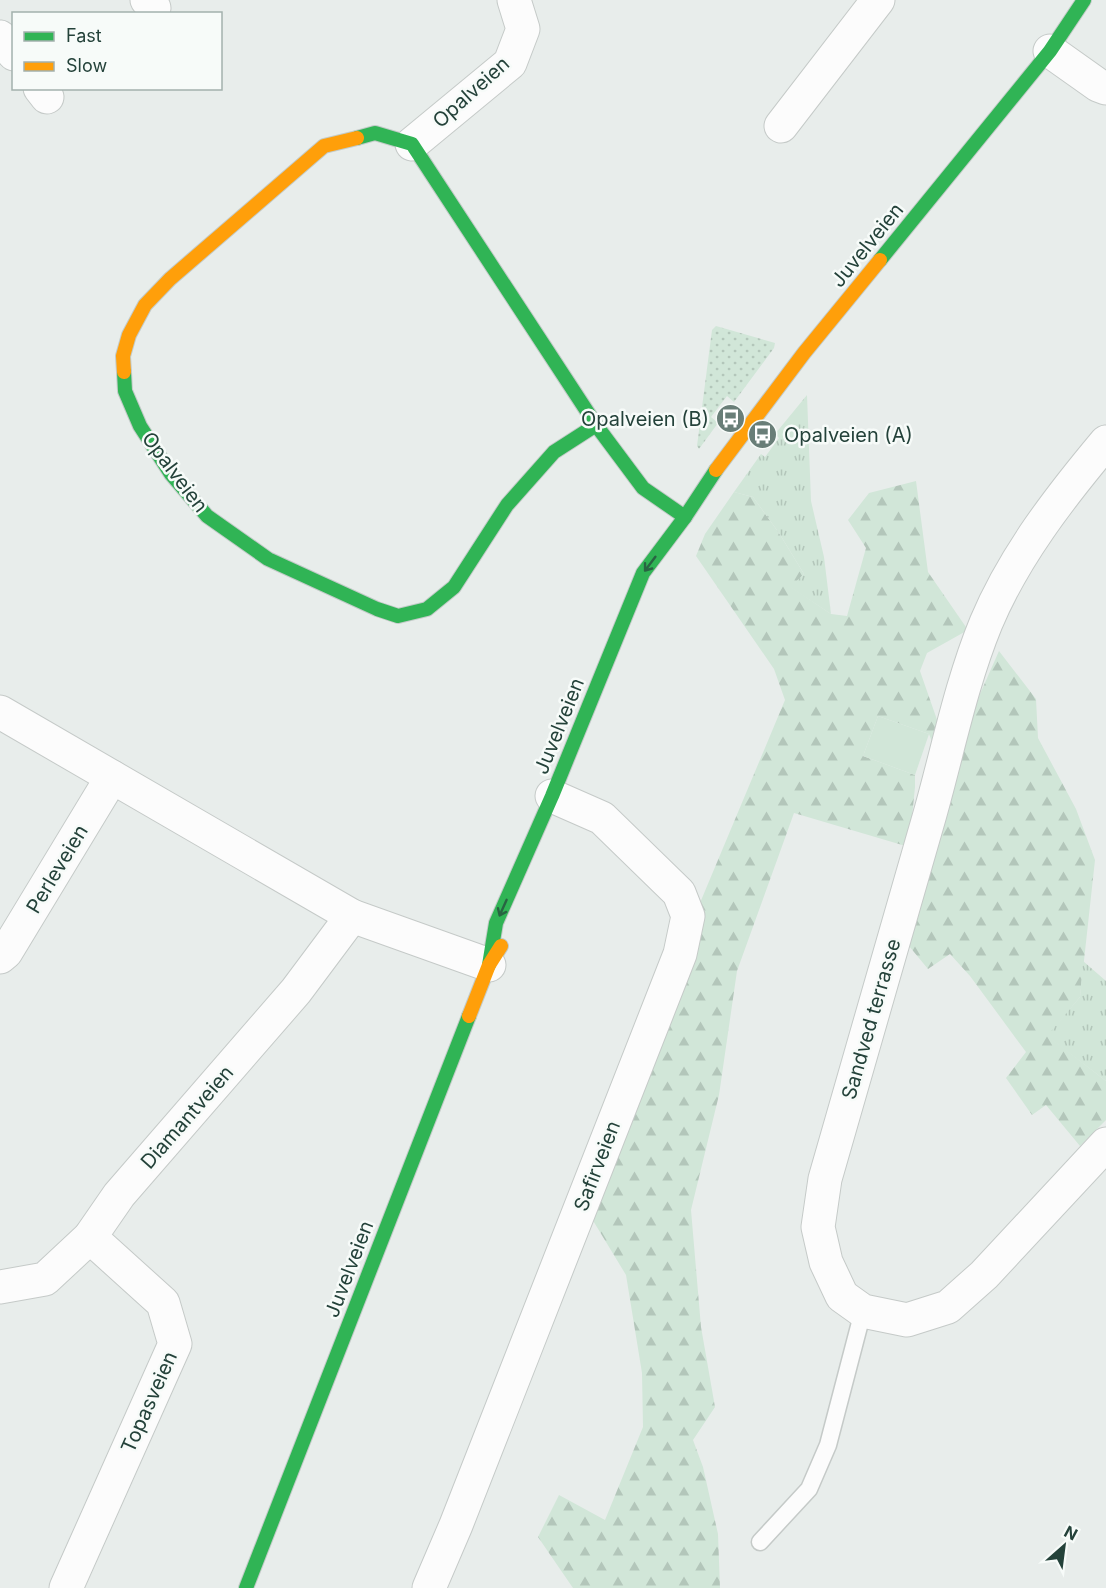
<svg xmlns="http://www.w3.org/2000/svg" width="1106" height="1588" font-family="Inter,sans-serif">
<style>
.grass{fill:url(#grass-dots)}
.forest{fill:url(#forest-firs)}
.park{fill:url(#park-tufts)}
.garden{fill:#d1e6d8}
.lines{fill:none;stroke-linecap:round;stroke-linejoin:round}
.lane-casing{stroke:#c5cac8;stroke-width:19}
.street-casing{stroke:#c5cac8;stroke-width:35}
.fast-casing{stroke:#c3cbc8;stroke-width:16}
.slow-casing{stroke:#c3cbc8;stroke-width:16}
.lane{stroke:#fcfcfc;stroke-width:16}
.street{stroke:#fcfcfc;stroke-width:33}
.fast{stroke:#30b455;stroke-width:14}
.slow{stroke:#ff9f0a;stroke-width:14}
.oneway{stroke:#286442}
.labels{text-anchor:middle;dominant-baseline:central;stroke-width:5;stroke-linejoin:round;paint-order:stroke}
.street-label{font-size:20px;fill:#24423a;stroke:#f7fbf9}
.poi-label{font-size:20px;fill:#24423a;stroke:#f7fbf9;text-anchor:end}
</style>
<defs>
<pattern id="grass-dots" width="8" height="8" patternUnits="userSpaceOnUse" patternTransform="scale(1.5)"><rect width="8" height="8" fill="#d1e6d8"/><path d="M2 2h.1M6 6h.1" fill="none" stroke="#b3c6ba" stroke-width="1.8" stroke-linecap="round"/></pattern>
<pattern id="forest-firs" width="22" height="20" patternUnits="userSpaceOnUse" patternTransform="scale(1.5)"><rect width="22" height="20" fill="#d1e6d8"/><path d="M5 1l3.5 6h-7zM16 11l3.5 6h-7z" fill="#b3c6ba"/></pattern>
<pattern id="park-tufts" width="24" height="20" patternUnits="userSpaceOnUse" patternTransform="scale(1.5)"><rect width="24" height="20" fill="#d1e6d8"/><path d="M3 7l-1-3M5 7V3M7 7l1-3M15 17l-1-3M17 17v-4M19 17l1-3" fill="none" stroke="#b3c6ba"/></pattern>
</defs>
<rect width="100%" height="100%" fill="#e8edeb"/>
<path class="grass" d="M716,326L775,343L774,348L734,402L727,396L711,417L718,423L699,449L697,446L712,330Z"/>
<g class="forest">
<path d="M916,481L928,572L968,630L927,653L920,671L943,737L938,757L929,734L878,716L863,756L915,775V787L909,847L794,813L737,971L719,1095L691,1210L701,1327L715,1407L693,1440L703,1467L718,1534L720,1588H573L538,1537L559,1495L605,1520L643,1427L642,1373L626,1275L586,1209L692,922L785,700L774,669L696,556L705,534L734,492L753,497L779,533L804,574L791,587L831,614L847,616L866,548L848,520L869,493Z"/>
<path d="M999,651L1036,699L1038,738L1076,809L1095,860L1080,997L1048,1036L1106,1081V1120L1080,1146L1046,1105L1032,1115L1006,1078L1026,1052L970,976L950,954L928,969L909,946L940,812L980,694Z"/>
</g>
<g class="park">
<path d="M807,395L811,501L824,557L831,614L790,587L804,574L779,533L753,497L734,492L761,454L765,457L779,438L775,434Z"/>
<path d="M1083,961L1106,981V1081L1047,1036L1080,997Z"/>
</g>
<path class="garden" d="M878,716L929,734L915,775L863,756Z"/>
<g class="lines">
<defs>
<path id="lane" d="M760,1542L809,1489L828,1445L863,1311"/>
<g id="street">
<path d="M147,0L154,8"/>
<path d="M0,37L14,54"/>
<path d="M1050,51L1098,85L1106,88"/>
<path d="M40,88L47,97"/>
<path d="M781,126L878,0"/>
<path d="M412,144L510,63L523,29L514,0"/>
<path d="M1106,442C1060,497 1014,556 986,623C961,684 948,750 930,814C895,935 860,1057 825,1179L818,1227L826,1262L842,1296L863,1311L907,1320L948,1307L984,1275L1106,1144"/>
<path d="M0,712L352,916L489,965"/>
<path d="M0,957L6,952L112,777"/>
<path d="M0,1287L45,1279L90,1237L119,1195L296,991L352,916"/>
<path d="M66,1588L175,1344L163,1303L90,1237"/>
<path d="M429,1588L456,1525L680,954L688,916L679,893L602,818L552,796"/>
</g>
<g id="fast">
<path d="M357,138L375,133L412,144L596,425L643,488L685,517"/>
<path d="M880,260L1050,51L1084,0"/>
<path d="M124,372L125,391L140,426L171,474L207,516L268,559L377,609L398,616L427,609L454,587L507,505L554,452L596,425"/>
<path d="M489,965L496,923L552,796L643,573L685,517L716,470"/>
<path d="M246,1588L469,1016"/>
</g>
<g id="slow">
<path d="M124,372L123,356L129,335L145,305L170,279L324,146L357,138"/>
<path d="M716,470L804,353L880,260"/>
<path d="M469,1016L489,965L501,946"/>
</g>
</defs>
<use href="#lane" class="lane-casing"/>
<use href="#street" class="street-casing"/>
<use href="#fast" class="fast-casing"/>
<use href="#slow" class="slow-casing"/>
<use href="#lane" class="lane"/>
<use href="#street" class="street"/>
<use href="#fast" class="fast"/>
<use href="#slow" class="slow"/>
</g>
<defs><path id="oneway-shaft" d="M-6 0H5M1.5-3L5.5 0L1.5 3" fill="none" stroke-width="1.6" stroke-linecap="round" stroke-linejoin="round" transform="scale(1.5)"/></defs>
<g class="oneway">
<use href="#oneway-shaft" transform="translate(650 564) rotate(127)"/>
<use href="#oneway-shaft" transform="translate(503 908) rotate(114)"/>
</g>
<defs>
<symbol id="bus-disc" viewBox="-11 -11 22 22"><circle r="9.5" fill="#697e78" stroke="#f7fbf9"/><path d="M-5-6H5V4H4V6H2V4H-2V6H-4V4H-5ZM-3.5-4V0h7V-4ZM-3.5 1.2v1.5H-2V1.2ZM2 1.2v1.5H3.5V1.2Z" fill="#fff"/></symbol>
</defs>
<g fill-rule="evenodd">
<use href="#bus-disc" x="714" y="402" width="33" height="33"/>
<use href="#bus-disc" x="746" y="418" width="33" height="33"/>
</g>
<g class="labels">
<g class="street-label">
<text transform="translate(471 92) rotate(-42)">Opalveien</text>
<text transform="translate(867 245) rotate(-51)">Juvelveien</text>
<text transform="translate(175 472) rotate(53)">Opalveien</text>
<text transform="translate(559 726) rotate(-68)">Juvelveien</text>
<text transform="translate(57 869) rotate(-59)">Perleveien</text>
<text transform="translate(871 1019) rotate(-74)">Sandved terrasse</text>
<text transform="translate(187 1117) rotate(-49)">Diamantveien</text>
<text transform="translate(597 1166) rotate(-69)">Safirveien</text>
<text transform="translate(349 1269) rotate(-69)">Juvelveien</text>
<text transform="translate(149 1402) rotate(-66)">Topasveien</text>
</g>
<g class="poi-label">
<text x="709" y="419">Opalveien (B)</text>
<text x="784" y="435" text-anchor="start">Opalveien (A)</text>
</g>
</g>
<rect x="12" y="12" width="210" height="78" fill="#f7fbf9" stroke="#a3b1ad" stroke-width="1.5"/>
<rect x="24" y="32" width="30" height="9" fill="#30b455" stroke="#a3b1ad" stroke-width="1.5"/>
<text x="66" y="42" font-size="18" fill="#24423a">Fast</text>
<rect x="24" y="62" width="30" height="9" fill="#ff9f0a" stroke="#a3b1ad" stroke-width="1.5"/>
<text x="66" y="72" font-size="18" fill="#24423a">Slow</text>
<g transform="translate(1064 1546) rotate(28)" stroke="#f7fbf9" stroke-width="4.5" paint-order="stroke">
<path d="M0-4.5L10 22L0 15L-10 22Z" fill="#24423a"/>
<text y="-9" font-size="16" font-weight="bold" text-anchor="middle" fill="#24423a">N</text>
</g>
</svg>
